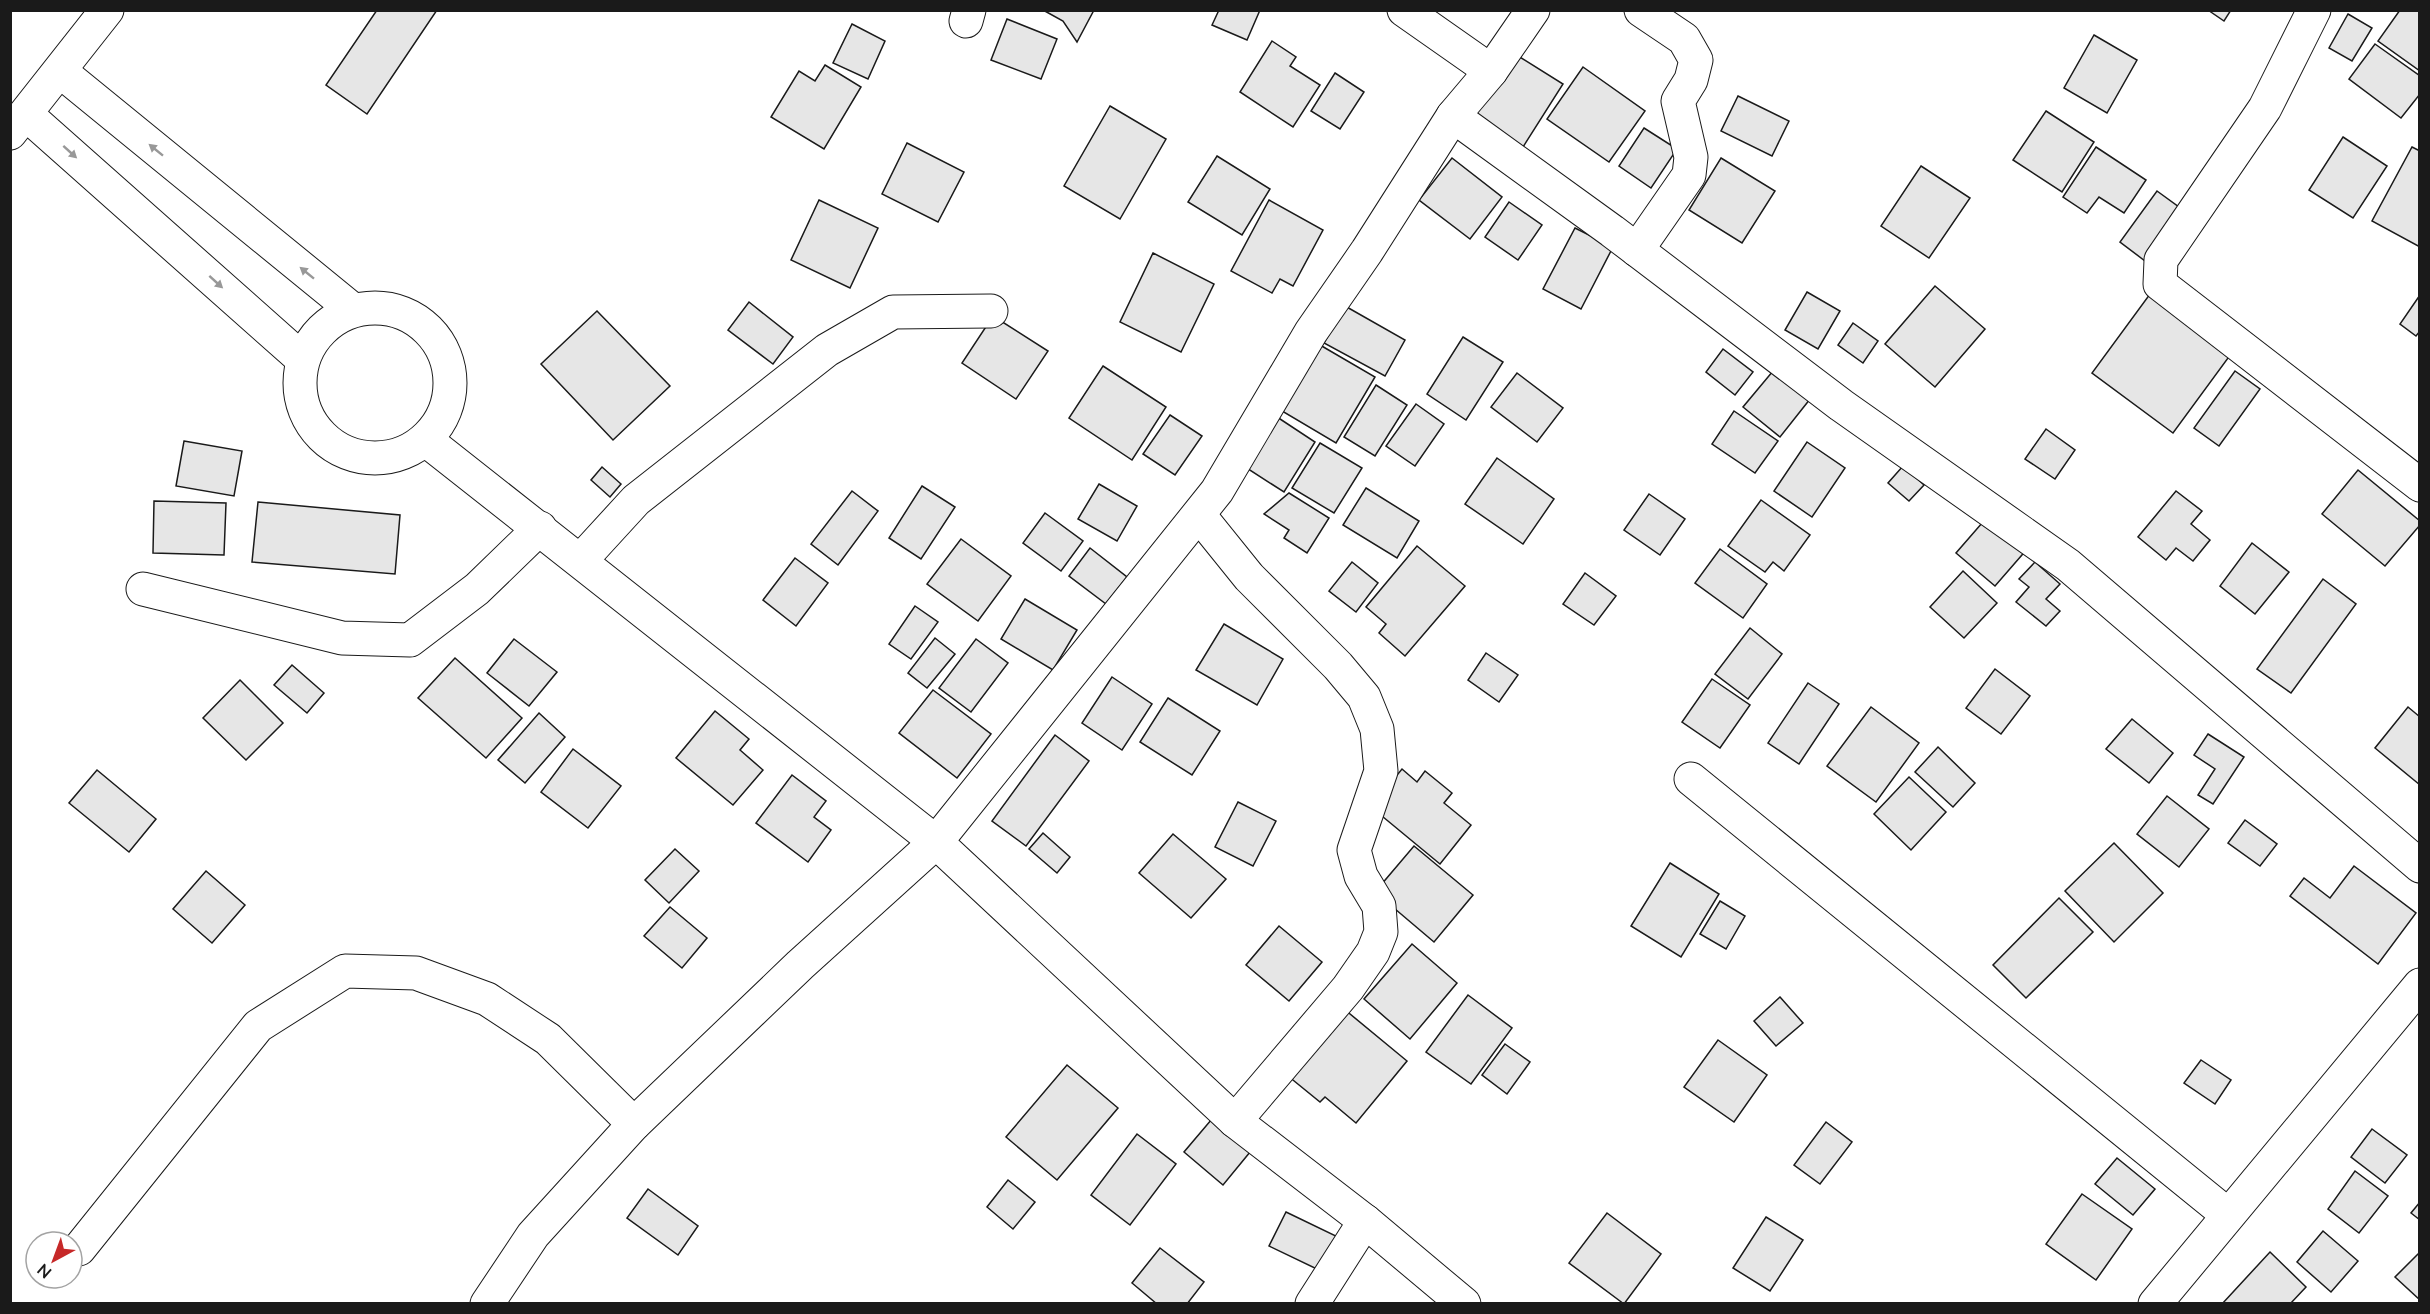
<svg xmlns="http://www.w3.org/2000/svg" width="2430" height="1314" font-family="Lato,sans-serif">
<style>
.building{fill:#e6e6e6;stroke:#1a1a1a;stroke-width:1.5}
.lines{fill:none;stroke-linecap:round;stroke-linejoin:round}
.minor-casing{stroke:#1a1a1a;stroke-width:35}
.minor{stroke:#fff;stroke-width:33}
.oneway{fill:#989898}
</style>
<rect width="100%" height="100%" fill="#fff"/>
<g class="building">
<path d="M377,10H437L367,114L326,85Z"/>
<path d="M1043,10H1094L1077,42L1063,21Z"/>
<path d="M1219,10H1260L1247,40L1212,25Z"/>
<path d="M2208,10H2231L2224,21Z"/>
<path d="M2400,10H2420V71L2378,41Z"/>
<path d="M2348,14L2372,28L2352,61L2329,48Z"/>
<path d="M1007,19L1057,39L1041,79L991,60Z"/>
<path d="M852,24L885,41L868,79L833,63Z"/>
<path d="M2094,35L2137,60L2107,113L2064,88Z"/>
<path d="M1272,41L1296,57L1290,66L1320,85L1293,127L1240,92Z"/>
<path d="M2375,44L2420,76V94L2401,118L2349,79Z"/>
<path d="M1510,51L1563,84L1523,147L1471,113Z"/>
<path d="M825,65L861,87L824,149L771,117L799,71L815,81Z"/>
<path d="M1583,67L1645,111L1609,162L1547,119Z"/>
<path d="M1335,73L1364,92L1340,129L1311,111Z"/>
<path d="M1738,96L1789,121L1772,156L1721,131Z"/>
<path d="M1110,106L1166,139L1120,219L1064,186Z"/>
<path d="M2046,111L2094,142L2062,192L2013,160Z"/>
<path d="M1644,128L1677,149L1651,188L1619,166Z"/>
<path d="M2343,137L2387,166L2353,218L2309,190Z"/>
<path d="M907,143L964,172L938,222L882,194Z"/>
<path d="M2096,147L2146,180L2124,213L2099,197L2087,213L2063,197Z"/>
<path d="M2412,147L2420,151V247L2372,221Z"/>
<path d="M1217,156L1270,189L1242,235L1188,202Z"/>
<path d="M1452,158L1502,197L1470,239L1419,200Z"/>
<path d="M1721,158L1775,191L1742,243L1689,210Z"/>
<path d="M1921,166L1970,198L1929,258L1881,226Z"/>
<path d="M2157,191L2183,210L2145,261L2120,242Z"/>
<path d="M819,200L878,228L850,288L791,260Z"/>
<path d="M1269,200L1323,230L1293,286L1280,279L1272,293L1231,271Z"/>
<path d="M1509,202L1542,225L1518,260L1485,237Z"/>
<path d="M1575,228L1613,247L1581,309L1543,289Z"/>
<path d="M1153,253L1214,284L1181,352L1120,322Z"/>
<path d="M1935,286L1985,329L1935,387L1885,344Z"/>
<path d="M1807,292L1840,311L1818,349L1785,330Z"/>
<path d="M2150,294L2231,354L2173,433L2092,373Z"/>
<path d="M2420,295V331L2416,336L2400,324Z"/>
<path d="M749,302L793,337L773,364L728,330Z"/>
<path d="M1345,306L1405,340L1385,376L1324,343Z"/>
<path d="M597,311L670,386L613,440L541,364Z"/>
<path d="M993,316L1048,351L1016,399L962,363Z"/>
<path d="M1853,323L1878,341L1863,363L1838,345Z"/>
<path d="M1463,337L1503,362L1466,420L1427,394Z"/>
<path d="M1320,345L1375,377L1336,443L1282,411Z"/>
<path d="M1723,349L1753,372L1735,395L1706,372Z"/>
<path d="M1778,365L1814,394L1780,437L1743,407Z"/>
<path d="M1103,366L1166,407L1132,460L1069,418Z"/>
<path d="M2235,371L2260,389L2219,446L2194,428Z"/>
<path d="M1517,373L1563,408L1537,442L1491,407Z"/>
<path d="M1376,385L1407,405L1375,456L1344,437Z"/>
<path d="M1416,404L1444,424L1415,466L1386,446Z"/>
<path d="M1734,411L1778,441L1755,473L1712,444Z"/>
<path d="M1170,415L1202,436L1175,475L1143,454Z"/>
<path d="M1274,415L1315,442L1284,492L1242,465Z"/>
<path d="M2046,429L2075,450L2055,479L2025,459Z"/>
<path d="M184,441L242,451L234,496L176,486Z"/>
<path d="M1807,442L1845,468L1812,517L1774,491Z"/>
<path d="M1320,443L1362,468L1334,513L1292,488Z"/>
<path d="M1497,458L1554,499L1523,544L1465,504Z"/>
<path d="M1903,466L1924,485L1909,501L1888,483Z"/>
<path d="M602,467L621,484L610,497L591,480Z"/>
<path d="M2358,470L2420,521V525L2385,566L2322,514Z"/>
<path d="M1099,484L1137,506L1117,541L1078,519Z"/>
<path d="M922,486L955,507L921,559L889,538Z"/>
<path d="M1366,488L1419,521L1397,558L1343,525Z"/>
<path d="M852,491L878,511L838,565L811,544Z"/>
<path d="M2176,491L2202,511L2191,524L2210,540L2193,561L2176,548L2166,560L2138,537Z"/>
<path d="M1289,493L1329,518L1307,553L1284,538L1289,530L1264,514Z"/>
<path d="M1649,494L1685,519L1660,555L1624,530Z"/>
<path d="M1761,500L1810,535L1784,571L1773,562L1765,572L1728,546Z"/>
<path d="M154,501L226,503L224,555L153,553Z"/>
<path d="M258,502L400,515L395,574L252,562Z"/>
<path d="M1045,513L1083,541L1061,571L1023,543Z"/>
<path d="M1989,515L2028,548L1995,586L1956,553Z"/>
<path d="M961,539L1011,576L978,621L927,584Z"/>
<path d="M2252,543L2289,572L2255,614L2220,586Z"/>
<path d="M1417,546L1465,586L1405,656L1379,633L1386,624L1366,607Z"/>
<path d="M1090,548L1127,577L1106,604L1069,576Z"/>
<path d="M1720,549L1767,584L1743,618L1695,583Z"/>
<path d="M795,558L828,583L796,626L763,600Z"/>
<path d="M1352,562L1378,583L1356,612L1329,591Z"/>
<path d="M2035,562L2060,584L2046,599L2060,611L2046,626L2016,602L2029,587L2019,579Z"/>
<path d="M1963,571L1997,603L1964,638L1930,607Z"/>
<path d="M1585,573L1616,596L1594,625L1563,604Z"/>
<path d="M2323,579L2356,604L2291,693L2257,669Z"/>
<path d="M1025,599L1077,630L1053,670L1001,639Z"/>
<path d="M915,606L938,622L911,659L889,644Z"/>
<path d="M1224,624L1283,659L1257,705L1196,670Z"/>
<path d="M1750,628L1782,654L1748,699L1715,674Z"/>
<path d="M935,638L955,654L927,688L908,673Z"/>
<path d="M514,639L557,672L529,706L487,673Z"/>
<path d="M976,639L1008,663L971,712L939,688Z"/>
<path d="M1486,653L1518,675L1499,702L1468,680Z"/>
<path d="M455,658L522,718L486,758L418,698Z"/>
<path d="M292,665L324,693L307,713L274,685Z"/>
<path d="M1995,669L2030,696L2001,734L1966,708Z"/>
<path d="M1112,677L1152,704L1122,750L1082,723Z"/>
<path d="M1712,679L1750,705L1720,748L1682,722Z"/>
<path d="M240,680L283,723L246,760L203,718Z"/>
<path d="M1808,683L1839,704L1799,764L1768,743Z"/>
<path d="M933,690L991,734L957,778L899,733Z"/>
<path d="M1168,698L1220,731L1192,775L1140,742Z"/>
<path d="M1871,707L1919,743L1876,802L1827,766Z"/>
<path d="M2408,707L2420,717V785L2375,748Z"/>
<path d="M715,711L749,739L740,750L763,770L733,805L676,758Z"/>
<path d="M539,713L565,737L525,783L498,760Z"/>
<path d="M2132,719L2173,753L2149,783L2106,749Z"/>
<path d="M2208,734L2244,757L2213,804L2198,795L2215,769L2194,755Z"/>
<path d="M1055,735L1089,761L1026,846L992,821Z"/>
<path d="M1938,747L1975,783L1953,807L1915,772Z"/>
<path d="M573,749L621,786L588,828L541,792Z"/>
<path d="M1402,769L1417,782L1425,771L1452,793L1444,803L1471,825L1440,864L1371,807Z"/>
<path d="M97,770L156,819L129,852L69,803Z"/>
<path d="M792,775L826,801L814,817L831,830L808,862L756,823Z"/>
<path d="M1909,777L1946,812L1911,850L1874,814Z"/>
<path d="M2167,796L2209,829L2179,867L2137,834Z"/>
<path d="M1238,802L1276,821L1253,866L1215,847Z"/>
<path d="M2245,820L2277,844L2260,866L2228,843Z"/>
<path d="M1043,833L1070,857L1057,873L1029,849Z"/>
<path d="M1173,834L1226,879L1191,918L1139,873Z"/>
<path d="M2114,843L2163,893L2114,942L2065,891Z"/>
<path d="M1414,846L1473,895L1434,942L1375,892Z"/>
<path d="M675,849L699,871L669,903L645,880Z"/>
<path d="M1670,863L1719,894L1681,957L1631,926Z"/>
<path d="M2354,866L2416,913L2378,964L2290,896L2304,878L2330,898Z"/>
<path d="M206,871L245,905L212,943L173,909Z"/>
<path d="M2059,898L2093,932L2026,998L1993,965Z"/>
<path d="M1720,901L1745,916L1726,949L1700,934Z"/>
<path d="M670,907L707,938L682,968L644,936Z"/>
<path d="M1279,926L1322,962L1289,1001L1246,965Z"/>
<path d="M1412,944L1457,983L1410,1039L1364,999Z"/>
<path d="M1468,995L1512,1028L1471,1084L1426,1052Z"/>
<path d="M1780,997L1803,1023L1776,1046L1754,1021Z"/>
<path d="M1344,1009L1407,1061L1356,1123L1325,1097L1320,1102L1288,1076Z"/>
<path d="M1718,1040L1767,1075L1734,1122L1684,1087Z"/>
<path d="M1505,1044L1530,1062L1507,1094L1482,1075Z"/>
<path d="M2201,1060L2231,1080L2215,1104L2184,1083Z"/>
<path d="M1067,1065L1118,1108L1057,1180L1006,1137Z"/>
<path d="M1217,1113L1255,1146L1223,1185L1184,1152Z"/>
<path d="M1826,1122L1852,1142L1820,1184L1794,1165Z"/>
<path d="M2372,1129L2407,1155L2385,1183L2351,1157Z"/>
<path d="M1137,1134L1176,1164L1130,1225L1091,1195Z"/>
<path d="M2117,1158L2155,1189L2133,1215L2095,1184Z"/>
<path d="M2355,1171L2388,1196L2359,1233L2328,1209Z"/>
<path d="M1008,1180L1035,1202L1013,1229L987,1207Z"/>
<path d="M648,1189L698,1226L678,1255L627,1218Z"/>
<path d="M2082,1194L2132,1229L2096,1280L2046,1244Z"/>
<path d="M2420,1202V1220L2411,1213Z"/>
<path d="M1286,1212L1338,1237L1321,1271L1269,1246Z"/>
<path d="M1607,1213L1661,1254L1624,1304L1569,1263Z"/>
<path d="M1766,1217L1803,1240L1770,1291L1733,1268Z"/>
<path d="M2323,1231L2358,1261L2331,1292L2297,1262Z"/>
<path d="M1160,1248L1204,1282L1187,1304H1157L1132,1283Z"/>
<path d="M2270,1252L2306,1287L2290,1304H2222Z"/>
<path d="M2420,1252V1300L2395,1277Z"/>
</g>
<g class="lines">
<defs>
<g id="minor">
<path d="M1404,10L1491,71"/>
<path d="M2314,10L2265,108L2161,260L2160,284L2420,485"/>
<path d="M966,21L969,10"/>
<path d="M60,71L353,310"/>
<path d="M26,114L302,359"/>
<path d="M1453,116L1612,231L1841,405L2068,565L2420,866"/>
<path d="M10,133L107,10"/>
<path d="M1637,250L1689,175L1691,157L1678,101L1691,80L1696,60L1684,39L1641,10"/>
<circle cx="375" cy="383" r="75"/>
<path d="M426,440L936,842L1235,1121L1365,1221L1464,1304"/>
<path d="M1199,515L1249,577L1338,666L1364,697L1377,729L1381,771L1354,850L1361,876L1379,906L1381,932L1373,952L1348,988L1235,1121"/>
<path d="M581,560L636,500L827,350L893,312L991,311"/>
<path d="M143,589L342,638L410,640L477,589L540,528"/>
<path d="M1691,779L2228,1215"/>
<path d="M79,1249L258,1026L345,971L416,973L487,999L548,1039L634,1124"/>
<path d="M487,1304L533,1235L634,1124L800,965L936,842L1217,491L1311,332L1367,251L1453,116L1491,71L1533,10"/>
<path d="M1312,1304L1365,1221"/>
<path d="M2155,1304L2420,985"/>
</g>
</defs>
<use href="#minor" class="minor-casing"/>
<use href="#minor" class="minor"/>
</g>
<defs><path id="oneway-solid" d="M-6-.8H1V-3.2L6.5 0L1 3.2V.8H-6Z" transform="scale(1.5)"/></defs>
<g class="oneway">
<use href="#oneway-solid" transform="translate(156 150) rotate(-141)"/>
<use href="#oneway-solid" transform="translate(70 152) rotate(42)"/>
<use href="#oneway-solid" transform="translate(307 273) rotate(-141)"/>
<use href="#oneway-solid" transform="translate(216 282) rotate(42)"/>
</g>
<rect width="2430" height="1314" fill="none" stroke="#1a1a1a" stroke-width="24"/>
<g transform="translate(54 1260) rotate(221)"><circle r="28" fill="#ffffff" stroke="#a3a3a3" stroke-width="1.5"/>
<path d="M0-4.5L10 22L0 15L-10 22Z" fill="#c62828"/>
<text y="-9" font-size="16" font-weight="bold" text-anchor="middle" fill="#1a1a1a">N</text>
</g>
</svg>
